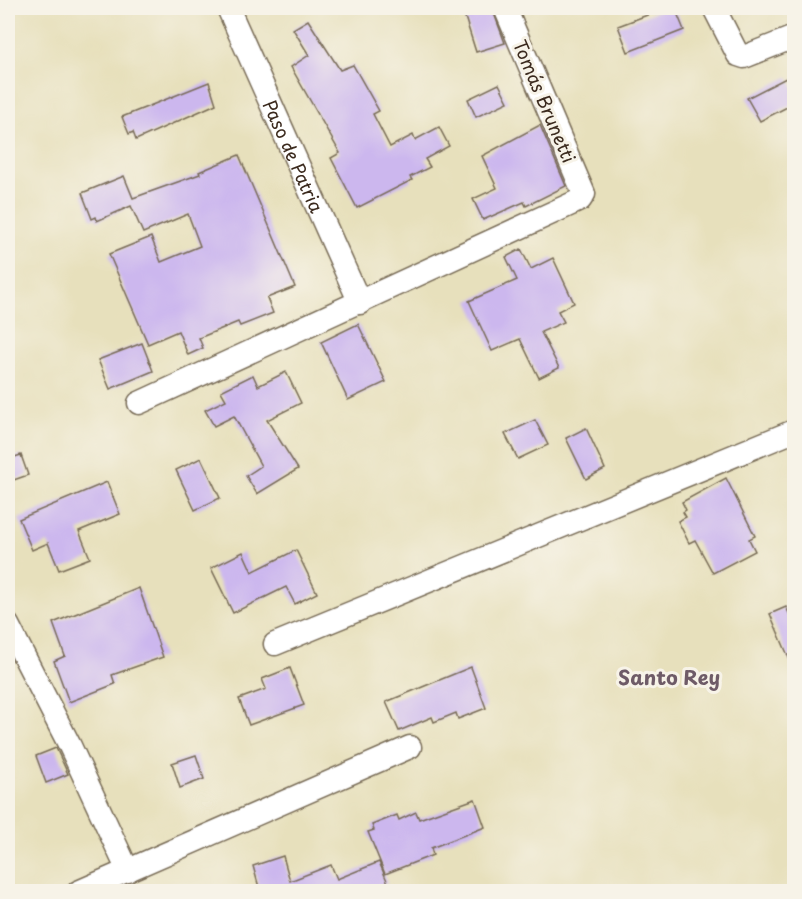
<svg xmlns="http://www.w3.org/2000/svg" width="802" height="899" font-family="'Playpen Sans',sans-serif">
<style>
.building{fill:#ccb7ee}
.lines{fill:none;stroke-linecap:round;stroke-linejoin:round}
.minor-casing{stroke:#776a55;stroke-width:25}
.minor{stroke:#fff;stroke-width:22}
.labels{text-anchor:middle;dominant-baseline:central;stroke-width:6;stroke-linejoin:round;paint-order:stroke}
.street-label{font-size:18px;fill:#3b2a1e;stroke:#f7f3e8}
.neighbourhood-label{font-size:20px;font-weight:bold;fill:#6e5b67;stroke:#f7f3e8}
</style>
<rect width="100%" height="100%" fill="#f7f3e8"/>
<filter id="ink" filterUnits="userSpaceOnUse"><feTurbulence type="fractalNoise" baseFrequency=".0167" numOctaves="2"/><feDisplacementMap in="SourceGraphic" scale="12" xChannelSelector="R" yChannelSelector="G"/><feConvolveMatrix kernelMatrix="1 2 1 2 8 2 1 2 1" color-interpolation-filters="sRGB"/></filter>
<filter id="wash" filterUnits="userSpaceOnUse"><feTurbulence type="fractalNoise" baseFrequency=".008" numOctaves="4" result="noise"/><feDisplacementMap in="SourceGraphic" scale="24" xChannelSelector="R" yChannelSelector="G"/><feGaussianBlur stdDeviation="1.35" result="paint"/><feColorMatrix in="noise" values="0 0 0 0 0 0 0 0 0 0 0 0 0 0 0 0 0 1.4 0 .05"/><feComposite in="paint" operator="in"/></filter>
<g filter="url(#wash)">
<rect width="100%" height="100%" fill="#e7e0bc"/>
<g id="blocks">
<g class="building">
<path d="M486,8H492L505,43L476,52L464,14Z"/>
<path d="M666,8H675L684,30L628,52L618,26Z"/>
<path d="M308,20L340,70L353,65L379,111L373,114L390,147L413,135L415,140L439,127L449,146L425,159L430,167L410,177L412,180L357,208L331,158L340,153L291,67L309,55L293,29Z"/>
<path d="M788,77L795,90V103L760,121L747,98Z"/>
<path d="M209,82L216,104L136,140L133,132L129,134L122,117Z"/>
<path d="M499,84L508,102L476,117L468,99Z"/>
<path d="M540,125L566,186L526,206L524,202L483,220L473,199L497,188L482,156Z"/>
<path d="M239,155L295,287L267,298L273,313L240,326L238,322L199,338L203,348L188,355L178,331L148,344L109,254L151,237L161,262L200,246L188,214L143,233L131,206L97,221L96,217L92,219L82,193L124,176L133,198L200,174L199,172Z"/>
<path d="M521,249L531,269L553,258L574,303L558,311L564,322L541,332L559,368L539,378L520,339L492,351L469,301L517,280L506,257Z"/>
<path d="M358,324L386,382L348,400L321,342Z"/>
<path d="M142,343L153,371L110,389L98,360Z"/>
<path d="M286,372L301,403L267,420L298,469L257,494L246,476L261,466L234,416L214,426L205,410L226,400L221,391L253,375L258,386Z"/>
<path d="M535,420L548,445L518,459L505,434Z"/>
<path d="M586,428L605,469L586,479L566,438Z"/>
<path d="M21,455L28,475L8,482V459Z"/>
<path d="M201,458L220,498L195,510L176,470Z"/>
<path d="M726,478L755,536L749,539L755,551L713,573L695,540L689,543L678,521L686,517L683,512L686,510L682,502Z"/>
<path d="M107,482L120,514L79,531L90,558L59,570L48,543L32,550L19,519Z"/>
<path d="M296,550L317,593L295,604L286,587L233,613L211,568L243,552L252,572Z"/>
<path d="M139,588L163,657L112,675L115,684L69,702L54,661L65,656L53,623Z"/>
<path d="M786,607L795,626V672L770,614Z"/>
<path d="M471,667L486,708L458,719L456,713L434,722L432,717L399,731L386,702Z"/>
<path d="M290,668L304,705L249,725L239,699L266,689L262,679Z"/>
<path d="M56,748L68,774L46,783L36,756Z"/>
<path d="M196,755L204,779L180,788L172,763Z"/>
<path d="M475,799L485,827L431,848L433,855L385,874L368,832L374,830L372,825L397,815L399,820L416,812L419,819Z"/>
<path d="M283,856L290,881L331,865L337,879L379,862L388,883L366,891H260L253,866Z"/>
</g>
</g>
</g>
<g filter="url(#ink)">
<use href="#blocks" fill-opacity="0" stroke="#776a55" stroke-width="1.5"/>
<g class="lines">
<defs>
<g id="minor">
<path id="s1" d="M228,8L360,303"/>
<path d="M714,8L738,55L744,57L794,37"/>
<path d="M139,403L580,200L584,194L505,8"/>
<path d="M8,625L70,746L128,871"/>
<path d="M275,644L794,431"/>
<path d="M78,892L410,747"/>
</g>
</defs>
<use href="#minor" class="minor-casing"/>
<use href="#minor" class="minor"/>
</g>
</g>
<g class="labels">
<g class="street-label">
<text transform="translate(545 101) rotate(67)">Tomás Brunetti</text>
<text stroke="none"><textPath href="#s1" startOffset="162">Paso de Patria</textPath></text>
</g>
<g class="neighbourhood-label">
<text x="669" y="677">Santo Rey</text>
</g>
</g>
<rect width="802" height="899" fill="none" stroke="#f7f3e8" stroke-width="30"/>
</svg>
